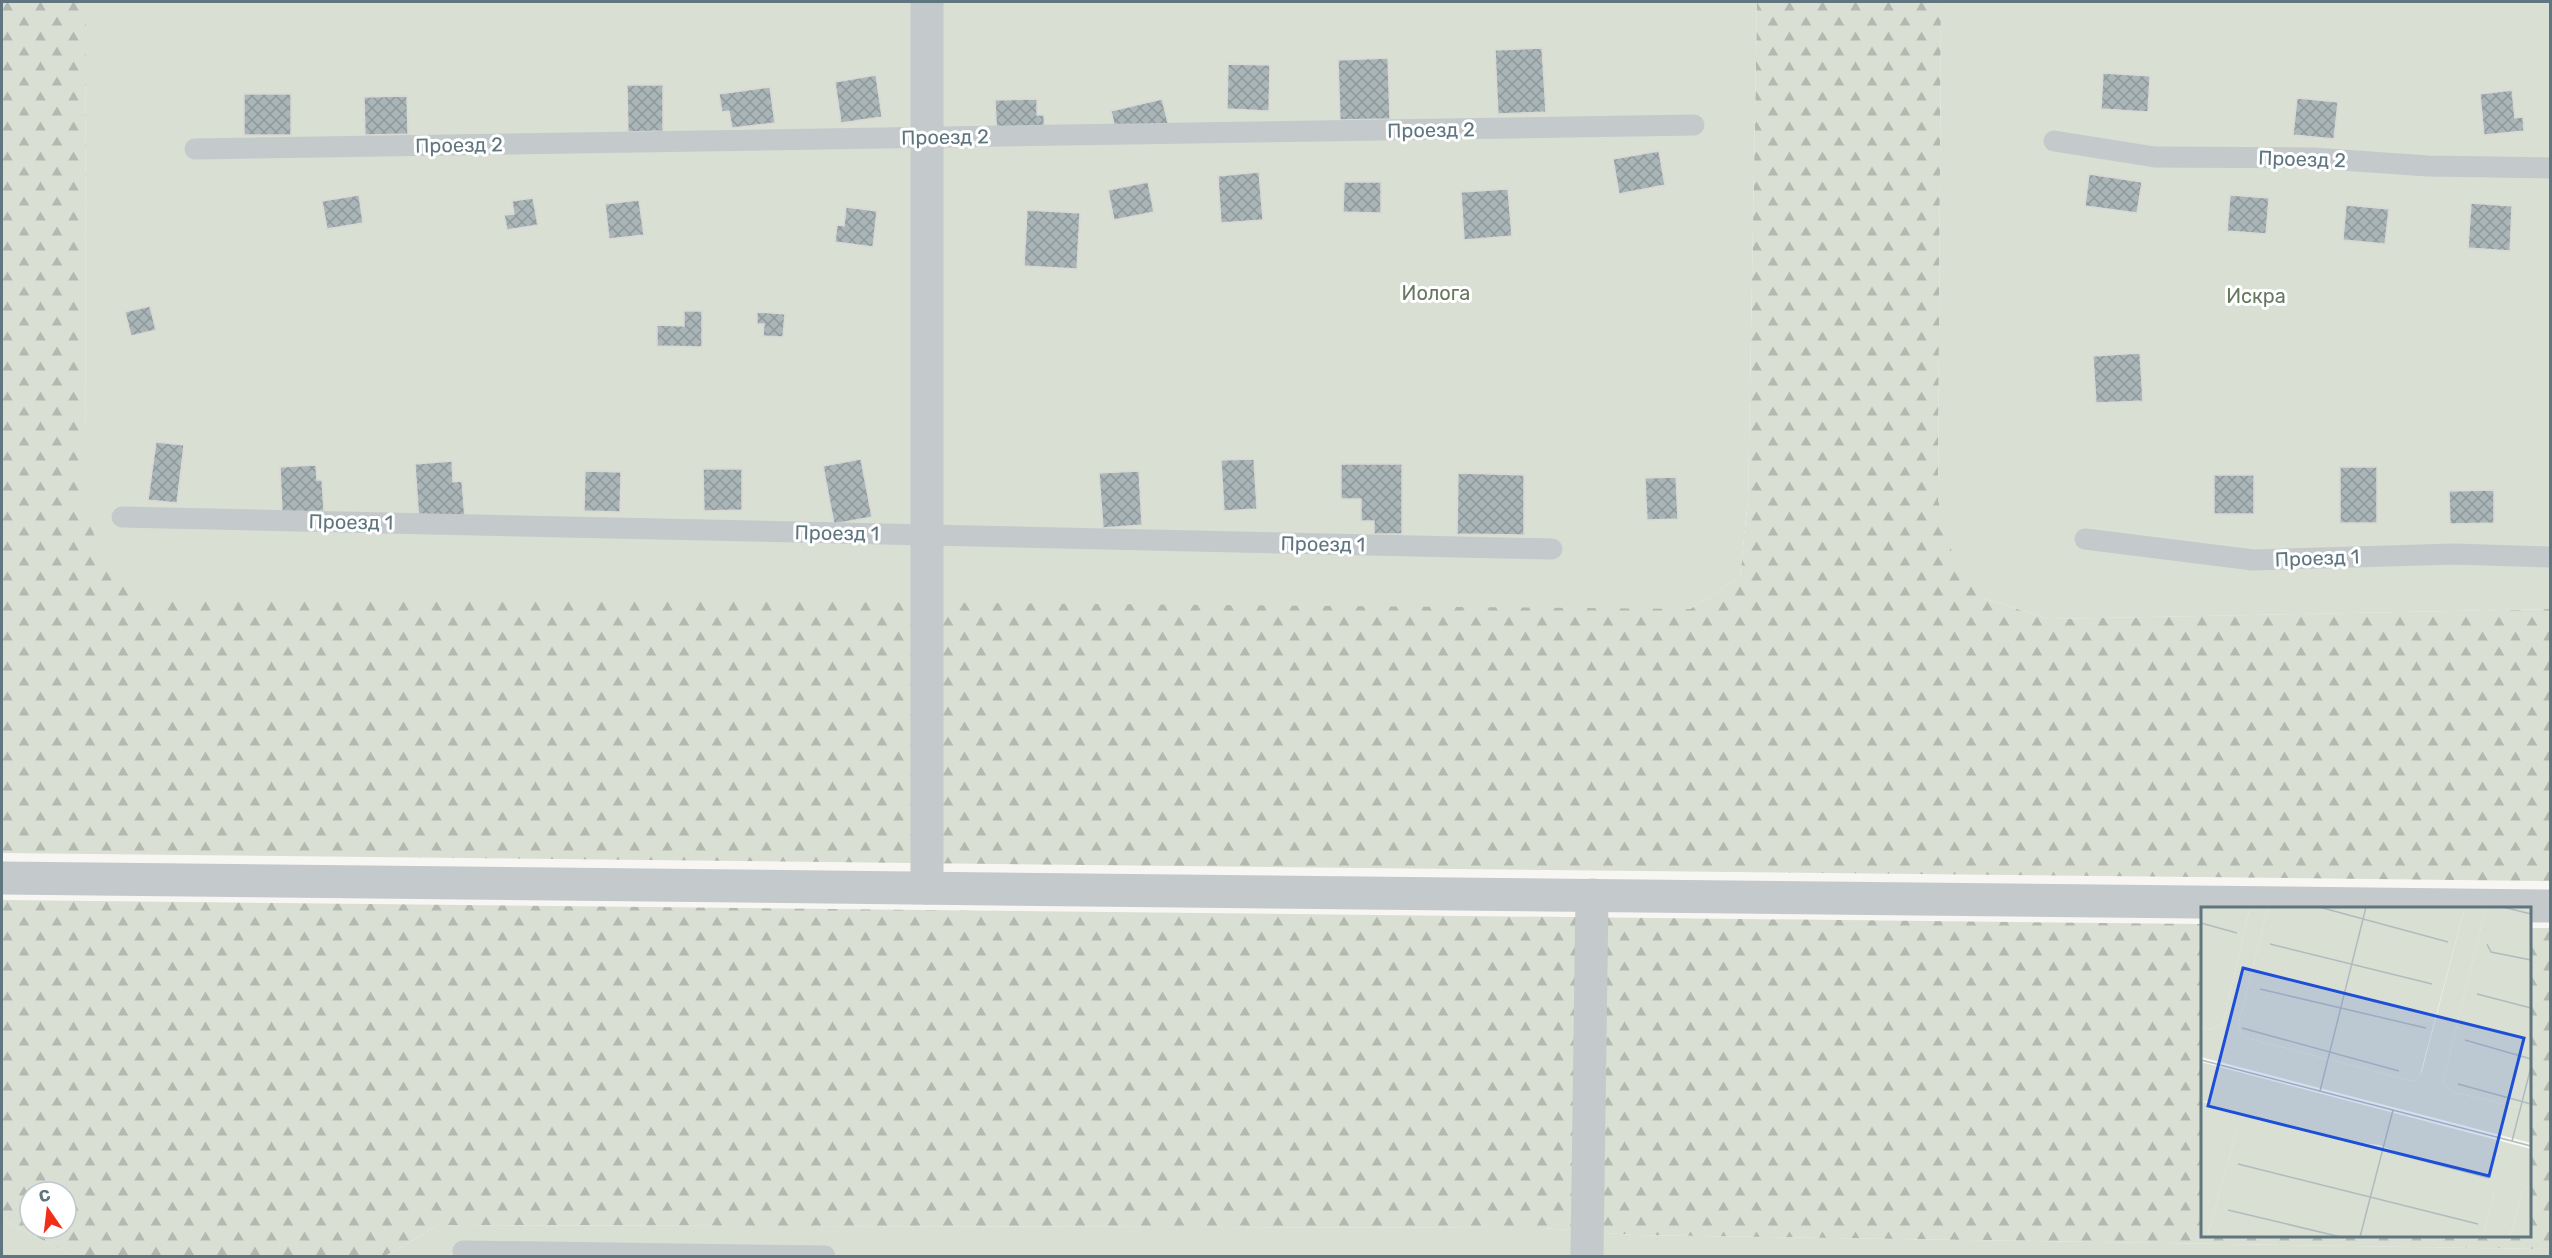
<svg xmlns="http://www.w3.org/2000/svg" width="2552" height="1258" font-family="Rubik,sans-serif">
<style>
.forest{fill:url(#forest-firs);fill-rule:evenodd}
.green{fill:#d9dfd3}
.building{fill:url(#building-cross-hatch);stroke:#d8d8d5;stroke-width:1.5}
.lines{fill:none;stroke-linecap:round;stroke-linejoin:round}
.lane{stroke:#c4c9cb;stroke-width:21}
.street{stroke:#c4c9cb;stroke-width:33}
.labels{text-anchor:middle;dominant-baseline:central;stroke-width:6;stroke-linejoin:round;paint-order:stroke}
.street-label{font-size:20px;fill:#5f7680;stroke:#fff}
.park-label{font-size:20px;fill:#66785e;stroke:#fff}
.inset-road{fill:none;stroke:#b1bbbe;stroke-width:1.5}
.view{fill:#1d4ed8;fill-opacity:0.15;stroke:#1d4ed8;stroke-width:3}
.inset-edge{fill:none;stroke:#5f7680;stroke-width:3}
</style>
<defs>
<pattern id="forest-firs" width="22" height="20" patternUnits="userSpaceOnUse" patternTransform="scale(1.5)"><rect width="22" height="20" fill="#d9dfd3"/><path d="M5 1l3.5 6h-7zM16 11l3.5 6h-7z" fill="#b3b9b0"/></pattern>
<pattern id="building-cross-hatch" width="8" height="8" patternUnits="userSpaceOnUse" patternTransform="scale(1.5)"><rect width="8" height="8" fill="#aab5b8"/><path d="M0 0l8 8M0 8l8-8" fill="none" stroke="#8e989b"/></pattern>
</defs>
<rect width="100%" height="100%" fill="#f7f6f3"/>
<g class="forest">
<path d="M2,2H86L85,505L1690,609L1740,577L1748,500L1757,2H1941L1938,500L1983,598L2049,619L2550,609V881L2,853Z"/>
<path d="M2,900L2202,924V1236H2530V928H2550V1249L1633,1235L1543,1228L439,1225L385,1256H73L2,1219ZM30,1192H66V1228H30Z"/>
</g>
<g class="green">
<path d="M86,2H1757L1748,500L1740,577L1690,609L152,596L101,558L85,505Z"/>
<path d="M1941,2H2550V609L2049,619L1983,598L1950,548L1938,500Z"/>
<path d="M2,1219L73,1256H2Z"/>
<path d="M439,1225L1543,1228L1633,1235L2550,1249V1256H385Z"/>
</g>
<g class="building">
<path d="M1542,48L1546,112L1498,114L1495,50Z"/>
<path d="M1388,58L1390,119L1340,120L1338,60Z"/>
<path d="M1228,64L1270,65L1269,111L1227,109Z"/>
<path d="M2103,73L2150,76L2148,112L2101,109Z"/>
<path d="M876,75L882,117L841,123L835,82Z"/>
<path d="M627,85H663V131L628,132Z"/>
<path d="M770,87L775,123L732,128L729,111L722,112L719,94Z"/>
<path d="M2512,90L2515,118L2523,117L2524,131L2484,135L2480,94Z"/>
<rect x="244" y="94" width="47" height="41"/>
<path d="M407,96L408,134L365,135L364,97Z"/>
<path d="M2297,98L2338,102L2334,139L2293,135Z"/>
<path d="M1037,99V115H1044L1045,139L997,141L995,100Z"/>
<path d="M1162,99L1170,130L1116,133L1111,111Z"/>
<path d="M1659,151L1665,185L1619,194L1613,159Z"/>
<path d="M1259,172L1263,220L1221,223L1218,176Z"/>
<path d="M2089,174L2142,182L2137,213L2085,206Z"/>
<path d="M1148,182L1154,212L1114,220L1108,190Z"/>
<path d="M1344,182H1381V213L1343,212Z"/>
<path d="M1508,189L1512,236L1464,240L1461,192Z"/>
<path d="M359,195L363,223L327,229L322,201Z"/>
<path d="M2230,195L2269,198L2266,234L2227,231Z"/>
<path d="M533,198L538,225L507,230L504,215L514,214L512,201Z"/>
<path d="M639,200L644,235L609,239L605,204Z"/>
<path d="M2471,203L2512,206L2510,251L2468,248Z"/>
<path d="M2346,205L2389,209L2385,244L2343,240Z"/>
<path d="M846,207L877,211L873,247L835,242L837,225L844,226Z"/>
<path d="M1027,210L1080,213L1077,269L1024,266Z"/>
<path d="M150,306L156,330L131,336L125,312Z"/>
<path d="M684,311H702V347L657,346V325L684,326Z"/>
<path d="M757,312L785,314L783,337L763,336L764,324H757Z"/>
<path d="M2140,353L2143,401L2096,403L2093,356Z"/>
<path d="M156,442L184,445L177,503L148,500Z"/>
<path d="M861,459L872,517L834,524L823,466Z"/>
<path d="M1254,459L1257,509L1224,511L1221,460Z"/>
<path d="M452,461L453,482L462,481L465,519L419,522L415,464Z"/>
<path d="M1341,464H1402V534H1374V521H1361V499H1341Z"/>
<path d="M316,465L317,480H322L324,511L282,513L280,467Z"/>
<rect x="2340" y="467" width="37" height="56"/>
<path d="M703,469H742V510L704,511Z"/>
<path d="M585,471L621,472L620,512L584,511Z"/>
<path d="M1139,471L1142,525L1103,528L1099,473Z"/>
<path d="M1458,473L1524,475V535L1457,534Z"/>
<rect x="2214" y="475" width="40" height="39"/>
<path d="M1676,477L1678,519L1647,520L1645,478Z"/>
<path d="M2494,490V523L2450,524L2449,491Z"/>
</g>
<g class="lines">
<g class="lane">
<path d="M2054,141L2155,157L2313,158L2428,166L2550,168"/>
<path d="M195,149L1694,125"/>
<path d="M122,517L1552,549"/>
<path d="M2085,539L2253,560L2454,554L2550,557"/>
<path d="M463,1251L825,1256"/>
</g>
<g class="street">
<path d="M2,878L2550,906"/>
<path d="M927,888V2"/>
<path d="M1587,1256L1592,895"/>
</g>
</g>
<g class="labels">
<g class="street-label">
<text transform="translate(1431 130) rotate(-1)">Проезд 2</text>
<text transform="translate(945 137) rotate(-1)">Проезд 2</text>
<text transform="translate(459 145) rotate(-1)">Проезд 2</text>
<text transform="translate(2302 159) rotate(2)">Проезд 2</text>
<text transform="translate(351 522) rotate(1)">Проезд 1</text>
<text transform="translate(837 533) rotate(1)">Проезд 1</text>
<text transform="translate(1323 544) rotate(1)">Проезд 1</text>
<text transform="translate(2317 558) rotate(-2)">Проезд 1</text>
</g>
<g class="park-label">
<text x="1436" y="293">Иолога</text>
<text x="2256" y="296">Искра</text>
</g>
</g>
<g transform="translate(2201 907)">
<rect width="330" height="330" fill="#f7f6f3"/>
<path d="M49,0H67L37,119L42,130L211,174L217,172L221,164L264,0H285L242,175L251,185L330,203V236L0,150V120L9,123L22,116ZM0,155L330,242V279L322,282L309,330H282L294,283L178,238L36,222L6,330H0V264L8,195L0,193Z" fill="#d9dfd3"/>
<path d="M0,0H49L22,116L9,123L0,120ZM67,0H264L218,172L211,174L42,130L37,119ZM285,0H330V203L251,185L242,175ZM0,193L15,201L0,264ZM56,208L289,269L294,283L282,330H6L36,222L43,212ZM330,279V330H309L322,282Z" fill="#d9dfd3"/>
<path class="inset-road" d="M118,0L247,35M302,0L330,7M0,16L36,26M69,37L231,77M286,37L290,45L330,53M59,82L225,121M276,87L330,101M41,121L198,164M264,133L330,152M0,153L330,239M257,177L330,197M119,184L165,0M58,211L288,271M311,234L330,160M37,257L277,317M27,303L140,330M159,330L192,203"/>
<path class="view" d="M42,61L323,131L288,269L7,199Z"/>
<rect width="330" height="330" class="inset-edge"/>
</g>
<rect width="2552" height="1258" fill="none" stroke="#5f7680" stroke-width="6"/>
<g transform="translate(48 1210) rotate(346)"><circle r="28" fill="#ffffff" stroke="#bfc8cc" stroke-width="1.5"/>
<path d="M0-4.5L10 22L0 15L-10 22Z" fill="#f12f18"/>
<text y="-9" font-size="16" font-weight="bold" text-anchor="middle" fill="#5f7680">С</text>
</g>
</svg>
